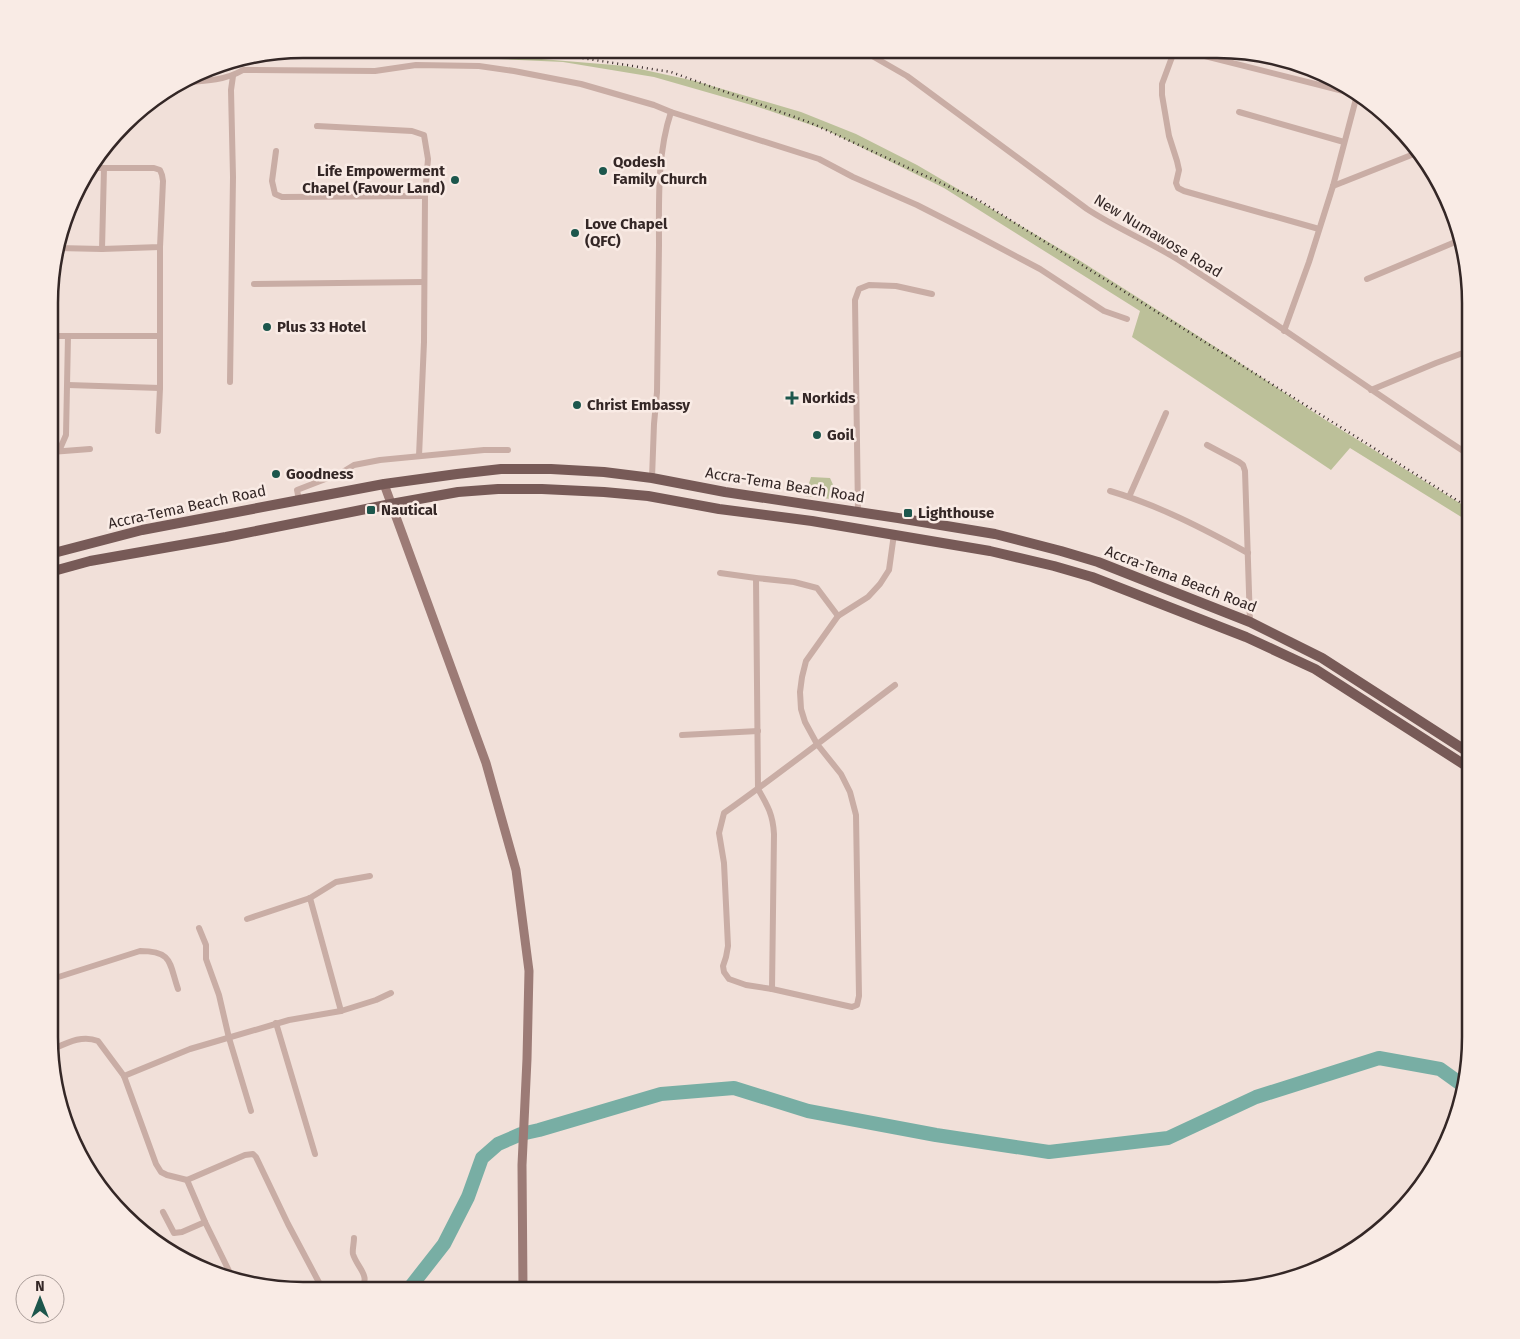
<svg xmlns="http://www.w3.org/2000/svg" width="1520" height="1339" font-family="'Fira Sans',sans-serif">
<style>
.green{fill:#bcc099}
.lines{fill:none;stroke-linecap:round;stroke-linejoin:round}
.river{stroke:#78aea4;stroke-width:14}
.street{stroke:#c9ada5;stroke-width:6}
.secondary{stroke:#9c7b76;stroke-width:9}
.primary{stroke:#775a57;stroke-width:10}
.rail{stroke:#342726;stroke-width:2.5;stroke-dasharray:1 4;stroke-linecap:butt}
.poi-dot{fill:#1c564c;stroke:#f9ebe5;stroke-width:2}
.labels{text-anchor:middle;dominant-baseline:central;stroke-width:5;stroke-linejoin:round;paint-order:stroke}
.poi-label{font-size:15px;font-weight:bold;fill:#342726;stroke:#f9ebe5;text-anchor:start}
.street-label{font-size:15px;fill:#342726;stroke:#f9ebe5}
.rim{fill:none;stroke:#342726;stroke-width:2.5}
</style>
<rect width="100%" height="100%" fill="#f1e0d9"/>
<g class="green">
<path d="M480,50L516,51L517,57L626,66L695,81L801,112L856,134L917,165L1079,260L1228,355L1324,419L1471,510V523L1350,448L1331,470L1132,337L1140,311L944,188L826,130L755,106L654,77L563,62L452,57L248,58L287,51Z"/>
<path d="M811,477L830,478L840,500L805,496Z"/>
</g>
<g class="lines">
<path class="river" d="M408,1290L444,1244L468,1197L482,1158L498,1144L521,1134L539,1130L661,1094L734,1088L808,1111L936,1135L1049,1152L1168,1138L1256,1097L1379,1058L1440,1069L1465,1087"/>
<g class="street">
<path d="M860,49L907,76L1087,209C1116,228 1148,241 1177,259C1276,322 1372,392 1471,456"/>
<path d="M1175,49L1162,84V95L1169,136L1177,161L1179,170L1176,183L1178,188L1184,191L1319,229"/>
<path d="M1177,49L1355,94"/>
<path d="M187,82C206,81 226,80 243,70L375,71L416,65L479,66L514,71L581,84L654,105L671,112L819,159L853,177L917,205L974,234L1040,269L1104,311L1127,319"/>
<path d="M1239,112L1344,142"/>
<path d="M317,126L412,131L424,135L428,159L425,196L424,342L419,456"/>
<path d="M276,151L272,181L275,194L282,197L425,196"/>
<path d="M1333,186L1419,152"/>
<path d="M58,248L102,249L160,247L163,181L162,175L160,170L154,168H89"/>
<path d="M102,249L104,168"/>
<path d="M1367,279L1460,240"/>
<path d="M254,284L424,282"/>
<path d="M1284,331L1309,262L1333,186L1357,95"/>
<path d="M51,336H159"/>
<path d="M230,382L233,177L231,90L233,76"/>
<path d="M68,385L160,388"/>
<path d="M1371,390L1436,363L1471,350"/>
<path d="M158,431L160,388V247"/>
<path d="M1207,445L1239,462L1243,465L1245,471L1250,622"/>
<path d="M59,451L66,435L68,336"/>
<path d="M51,452L90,449"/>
<path d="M652,478L654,424L657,392C658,343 658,294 659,245C659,201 657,154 671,112"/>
<path d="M1110,491C1158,505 1204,529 1248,553"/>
<path d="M1129,497L1166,413"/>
<path d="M299,500L297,490L341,473L354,465L380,460L484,450H508"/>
<path d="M858,512L855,300L859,289L869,285L896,286L932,294"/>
<path d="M894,534L889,570L880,584L868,597L838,616L806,661L802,677L800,692L801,709L805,722L817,744L841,774L850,792L856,815L859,996L857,1005L852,1007L772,989L746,985L729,979L724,972L723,966L726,957L728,946L724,863L719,833L724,813C782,772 838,728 895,685"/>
<path d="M720,573L756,578L794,582L817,588L838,616"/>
<path d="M756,578L758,789C768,806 773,815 774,834L772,989"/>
<path d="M682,735L758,731"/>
<path d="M310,898L341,1011"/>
<path d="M247,919L310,898L336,882L370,876"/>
<path d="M199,928L206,945V959L219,995L229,1038L251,1111"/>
<path d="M49,980L140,951C173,951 169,963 178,989"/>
<path d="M276,1023L315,1154"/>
<path d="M49,1051C65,1044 81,1034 98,1041L124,1076L156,1164L161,1172L167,1175L187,1180L245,1155L253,1154L256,1157L288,1224L323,1290"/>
<path d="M124,1076L190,1049L289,1020L341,1011L376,1000L391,993"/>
<path d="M187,1180L205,1222L233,1279"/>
<path d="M163,1212L174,1233L182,1232L205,1222"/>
<path d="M354,1238C354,1244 352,1250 353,1254C357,1268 373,1277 359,1290"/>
</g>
<path class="secondary" d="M384,484L486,763L516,870L529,971L527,1059L522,1165L523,1290"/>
<g class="primary">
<path d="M50,554L142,530L384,484L457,474L501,469H551L604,472L652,478L725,492L898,518L995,534L1061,551L1098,562L1250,622L1322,658L1471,754"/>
<path d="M50,572L90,561L226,537L391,504L458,492L498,489H542L604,492L648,496L719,509L812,521L990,551L1054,566L1092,577L1246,637L1315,669L1471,769"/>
</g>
<path class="rail" d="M463,49L569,56L671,72L811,123L980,201L1471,509"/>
</g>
<g class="poi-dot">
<circle cx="603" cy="171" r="5"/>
<circle cx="455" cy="180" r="5"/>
<circle cx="575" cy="233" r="5"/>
<circle cx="267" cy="327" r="5"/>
<path d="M789.5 390.5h5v5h5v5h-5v5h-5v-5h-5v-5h5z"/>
<circle cx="577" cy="405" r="5"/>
<circle cx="817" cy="435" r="5"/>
<circle cx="276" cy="474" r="5"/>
<rect x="366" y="505" width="10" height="10" rx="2.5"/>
<rect x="903" y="508" width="10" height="10" rx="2.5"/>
</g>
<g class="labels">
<g class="poi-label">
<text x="613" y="162">Qodesh<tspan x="613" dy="17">Family Church</tspan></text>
<text x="445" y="171" text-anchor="end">Life Empowerment<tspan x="445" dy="17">Chapel (Favour Land)</tspan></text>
<text x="585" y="224">Love Chapel<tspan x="585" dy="17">(QFC)</tspan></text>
<text x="277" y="327">Plus 33 Hotel</text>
<text x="802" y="398">Norkids</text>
<text x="587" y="405">Christ Embassy</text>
<text x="827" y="435">Goil</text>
<text x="286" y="474">Goodness</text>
<text x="381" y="510">Nautical</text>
<text x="918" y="513">Lighthouse</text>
</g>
<g class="street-label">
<text transform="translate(1158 236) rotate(31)">New Numawose Road</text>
<text transform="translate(785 485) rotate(9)">Accra-Tema Beach Road</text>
<text transform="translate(187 507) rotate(-12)">Accra-Tema Beach Road</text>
<text transform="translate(1181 579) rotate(21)">Accra-Tema Beach Road</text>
</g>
</g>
<path d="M0 0H1520V1339H0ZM303 58H1217A245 245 0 0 1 1462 303V1037A245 245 0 0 1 1217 1282H303A245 245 0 0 1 58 1037V303A245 245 0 0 1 303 58Z" fill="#f9ebe5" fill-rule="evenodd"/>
<path class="rim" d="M303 58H1217A245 245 0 0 1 1462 303V1037A245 245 0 0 1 1217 1282H303A245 245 0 0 1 58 1037V303A245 245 0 0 1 303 58Z"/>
<g transform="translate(40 1299)"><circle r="24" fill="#f9ebe5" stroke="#aa9d99"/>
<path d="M0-4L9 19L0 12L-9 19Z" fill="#1c564c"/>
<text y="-8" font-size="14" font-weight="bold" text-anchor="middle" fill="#342726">N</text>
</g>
</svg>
